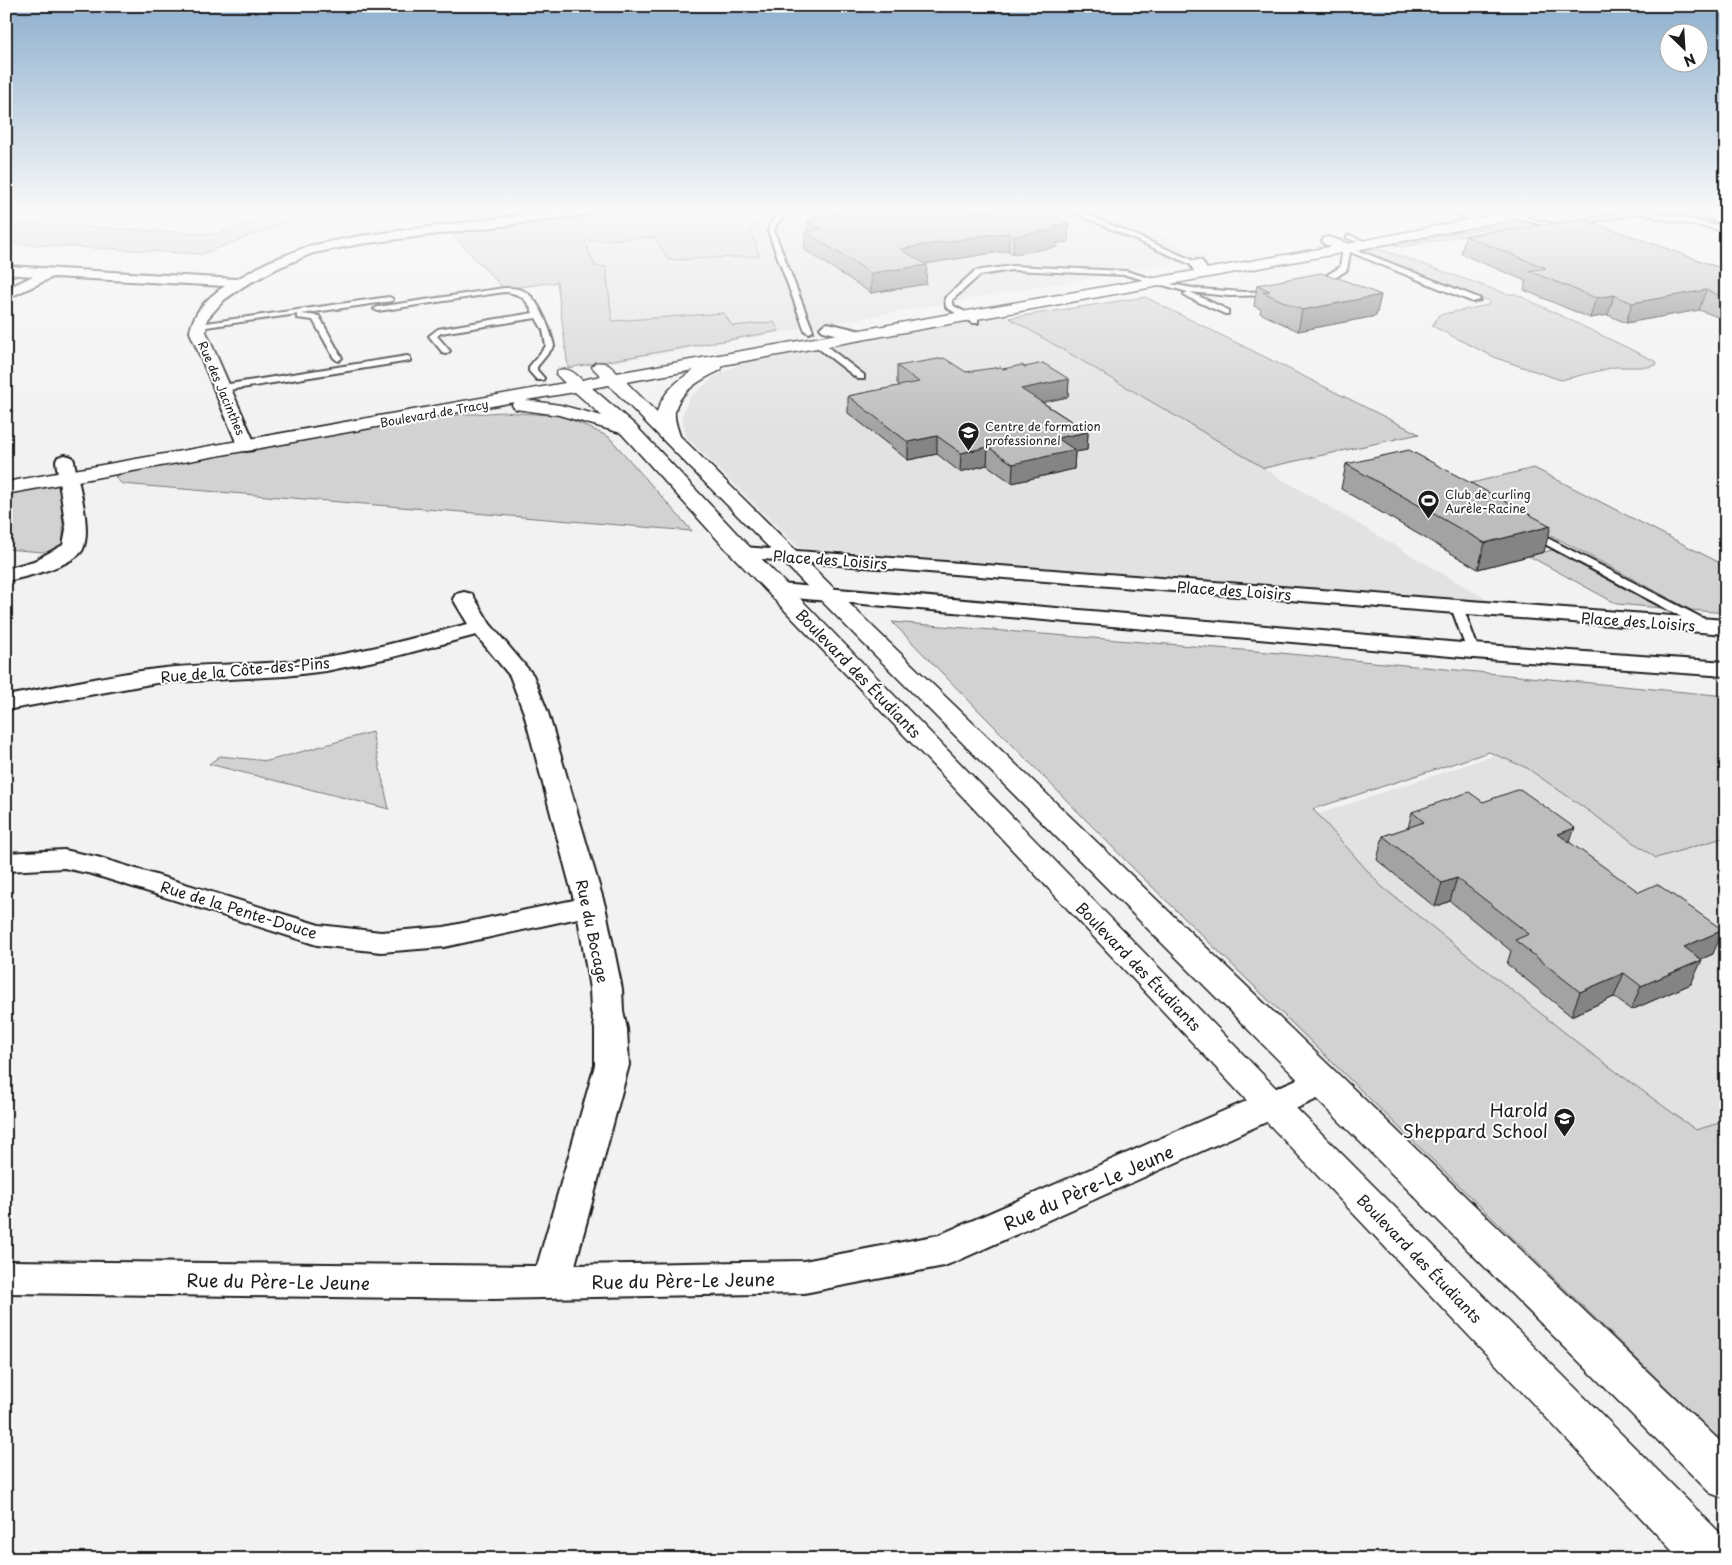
<svg xmlns="http://www.w3.org/2000/svg" width="1732" height="1565" font-family="'Playpen Sans',sans-serif">
<style>
.built{fill:#e2e2e2}
.green{fill:#d2d2d2;stroke:#777}
.lines{fill:none;stroke-linecap:round;stroke-linejoin:round}
.lane-casing{stroke:#1c1c1c;stroke-width:4}
.street-casing{stroke:#1c1c1c;stroke-width:4}
.secondary-casing{stroke:#1c1c1c;stroke-width:3}
.lane{fill:#fff;fill-rule:evenodd}
.street{fill:#fff;fill-rule:evenodd}
.secondary{fill:#fff;fill-rule:evenodd}
.wall{fill:#a3a3a3;stroke:#1c1c1c}
.shaded-wall{fill:#848484;stroke:#1c1c1c}
.building{fill:#bdbdbd;stroke:#1c1c1c}
.labels{text-anchor:middle;dominant-baseline:central;stroke-width:4;stroke-linejoin:round;paint-order:stroke}
.far-street-label{font-size:12px;fill:#1c1c1c;stroke:#fff}
.far-poi-label{font-size:12px;fill:#1c1c1c;stroke:#fff;text-anchor:start}
.street-label{font-size:15px;fill:#1c1c1c;stroke:#fff}
.near-poi-label{font-size:18px;fill:#1c1c1c;stroke:#fff;text-anchor:end}
.near-street-label{font-size:18px;fill:#1c1c1c;stroke:#fff}
</style>
<rect width="100%" height="100%" fill="#f2f2f2"/>
<filter id="ink" filterUnits="userSpaceOnUse"><feTurbulence type="fractalNoise" baseFrequency=".02" numOctaves="2"/><feDisplacementMap in="SourceGraphic" scale="10" xChannelSelector="R" yChannelSelector="G"/><feConvolveMatrix kernelMatrix="1 2 1 2 8 2 1 2 1" color-interpolation-filters="sRGB"/></filter>
<g filter="url(#ink)">
<g class="built">
<path d="M675,211H1106L1208,257L585,367L556,226Z"/>
<path d="M1001,314L1491,602L799,548L686,437L682,416L689,398L714,377L746,361Z"/>
<path d="M1645,705L1726,756V1458L1139,874Z"/>
</g>
<g class="green">
<path d="M282,211H323L308,214L202,254L6,243V223L217,234Z"/>
<path d="M635,211H771L773,213L751,230L759,256L669,260L654,237L585,241L595,266L606,267L612,321L724,313L732,326L774,322L779,331L568,368L557,282L504,289L449,231L564,216Z"/>
<path d="M1652,211H1692L1726,223V227L1663,215Z"/>
<path d="M1521,221L1532,223L1401,247L1394,245Z"/>
<path d="M1376,249L1388,252L1507,294H1516L1657,362L1656,365L1648,367H1615L1561,380L1496,358L1432,326L1439,315L1488,305L1489,301L1362,251Z"/>
<path d="M1145,297L1419,434L1264,468L1009,318Z"/>
<path d="M503,412L564,416L609,437L692,531L122,484L115,477L125,472L427,417Z"/>
<path d="M1534,468L1726,566V613L1691,610L1459,486Z"/>
<path d="M60,482L64,545L55,553L6,549V491Z"/>
<path d="M1552,550L1661,608L1617,604L1529,556Z"/>
<path d="M892,622L1280,653L1726,696V837L1656,858L1527,768L1489,752L1313,809L1381,886L1588,1051L1696,1130L1726,1121V1436H1716L1134,869Z"/>
<path d="M372,732L389,809L209,764L220,756L268,761Z"/>
</g>
<g class="lines">
<defs>
<g id="lane">
<path d="M784,211H791L777,223L774,231L813,331L809,333L805,331L768,231L772,221Z"/>
<path d="M1071,211H1080L1201,264L1194,266Z"/>
<path d="M1628,211H1649L1726,227V231L1657,218L1641,213L1570,225L1567,223Z"/>
<path d="M1513,214L1564,227L1565,228L1562,230L1511,217L1510,216Z"/>
<path d="M1349,235L1369,243L1371,244L1367,246L1347,238V236Z"/>
<path d="M1347,246L1479,298L1480,300L1473,302L1350,252L1347,270L1327,283L1311,286V282L1321,279L1340,267L1343,248Z"/>
<path d="M1012,266L1126,271L1170,284L1199,289L1244,292L1274,291L1278,293L1274,295L1229,296L1190,292L1228,310V314H1225L1185,296L1184,294L1188,292L1126,275L1012,270L980,275L952,300L954,306L978,319V323H972L946,307L945,298L975,271Z"/>
<path d="M504,288C512,288 521,288 527,293C540,302 551,331 554,346L537,367V370L544,378L543,380H537L529,371V367L546,346L543,330L536,318L441,333L437,336L450,351L446,354L443,353L429,336L438,329L533,313C527,299 520,293 504,292L378,311L374,309L378,307Z"/>
<path d="M389,297L393,299L392,301L301,314L319,316L342,358L338,361L334,358L313,320L297,318V314L199,328L195,326L199,324Z"/>
<path d="M814,341H820L864,375V379H858L814,345Z"/>
<path d="M407,356L410,357V361L223,391L219,388L223,385Z"/>
<path d="M1530,529L1712,623L1714,626L1712,629H1704L1526,534L1525,532Z"/>
<path d="M1457,604L1463,607L1479,651L1477,654H1469L1467,651L1451,607Z"/>
</g>
<g id="street">
<path d="M553,211H591L585,215L360,244L313,253L278,268L244,286L224,300L207,319L206,332L256,446L253,450L247,451L241,450L238,446L190,332C194,311 207,298 225,286L53,277L6,299V289L33,276L6,274V266L237,279L268,262L309,246L360,236Z"/>
<path d="M1453,211H1471L1478,216L1472,220L1455,214Z"/>
<path d="M1329,237L1352,245L1354,248L1347,252L1324,244L1322,241L1324,238Z"/>
<path d="M1197,260L1202,261L1209,273L1207,276H1197L1190,264Z"/>
<path d="M828,323L865,332L868,335L865,338L860,340L823,331L820,328L823,325Z"/>
<path d="M65,455L72,457L74,461C78,483 92,528 83,549C76,565 23,578 6,581V569L34,561L63,545L66,529L56,461L58,457Z"/>
<path d="M743,547L1726,620V634L736,557L733,553L736,549Z"/>
<path d="M780,584L1473,644L1726,662V676L1473,658L772,596L769,591L772,586Z"/>
<path d="M464,592L472,594L490,624L533,675L548,713L605,906L622,989L623,1011L627,1029L629,1065L575,1265L804,1261L939,1235L1311,1073L1323,1069L1335,1073L1340,1082L1335,1091L957,1261L944,1266L804,1293L494,1299L6,1293V1261L537,1266L595,1065V1029L591,1011L590,989L578,918L444,947L381,952L317,945L92,874L64,868L6,871V853L64,850L97,857L319,925L381,932L444,927L574,900L524,713L510,676L476,635L393,657L326,671L285,676L156,683L6,710V696C56,687 106,675 156,669C205,663 255,666 304,660C360,653 414,638 468,624L453,599L456,594Z"/>
</g>
<g id="secondary">
<path d="M1512,211H1539L1533,215L1347,252L723,365L721,370C704,378 678,391 675,412C674,420 678,429 680,436L876,630L1726,1447V1499L1710,1493L860,640L609,385L592,388L635,425L743,540L1272,1084L1726,1539V1559H1680L1248,1102L948,781L727,550L621,433L559,415L515,409L512,405L514,402L6,494V482L565,383L556,374L559,370C570,368 574,373 582,380L601,376L592,367L595,363C606,361 610,366 617,373L1347,244ZM694,370C677,381 662,393 657,413L626,382ZM575,392L602,416L560,405L526,400Z"/>
<path d="M1696,211H1715L1726,215V224L1697,214Z"/>
</g>
</defs>
<use href="#lane" class="lane-casing"/>
<use href="#street" class="street-casing"/>
<use href="#secondary" class="secondary-casing"/>
<use href="#lane" class="lane"/>
<use href="#street" class="street"/>
<use href="#secondary" class="secondary"/>
</g>
<g class="wall">
<path d="M802,211H1043L1069,223L1068,242L1057,243V247L1013,254L1008,251L993,253L925,264L926,284L871,293L805,250V232L808,231V221L817,220Z"/>
<path d="M1465,236L1726,270V320L1699,310L1626,323L1608,315L1590,318L1524,290L1526,281L1461,254Z"/>
<path d="M1334,278L1381,295L1376,316L1298,331L1260,313L1261,309L1254,306L1257,285Z"/>
<path d="M897,366L966,372L1025,367L1069,379L1068,397L1042,402L1088,432L1087,450L1075,452L1074,469L1012,483L987,465L960,472L937,454L908,460L848,413V396L900,386L897,383Z"/>
<path d="M1346,464L1544,552L1478,569L1341,489Z"/>
<path d="M1483,802L1569,842L1713,954L1701,959L1691,984L1631,1010L1614,997L1571,1016L1507,964L1511,951L1450,901L1435,907L1377,860L1383,836L1408,828L1412,812Z"/>
</g>
<g class="shaded-wall">
<path d="M1069,223L1068,242L1057,243V247L1013,254L1014,236L1052,226Z"/>
<path d="M1009,233L1008,251L993,253L899,268L900,249L994,234Z"/>
<path d="M927,265L926,284L871,293V273Z"/>
<path d="M1706,290L1699,310L1626,323L1632,303Z"/>
<path d="M1381,295L1376,316L1298,331L1302,310Z"/>
<path d="M1614,295L1608,315L1590,318L1596,298Z"/>
<path d="M1069,379L1068,397L1020,407L1021,389Z"/>
<path d="M1088,432L1087,450L1075,452L1074,469L1012,483L1013,464L1057,438Z"/>
<path d="M937,436V454L908,460V442Z"/>
<path d="M988,447L987,465L960,472L961,453Z"/>
<path d="M1551,526L1544,552L1478,569L1485,543Z"/>
<path d="M1575,828L1566,851L1558,834Z"/>
<path d="M1457,878L1450,901L1435,907L1442,883Z"/>
<path d="M1723,930L1713,954L1674,971L1684,947Z"/>
<path d="M1702,960L1691,984L1631,1010L1641,986Z"/>
<path d="M1624,973L1614,997L1571,1016L1580,992Z"/>
</g>
<g class="building">
<path d="M833,211H1043L1069,223L1052,226L1058,229L1014,236L1009,233L994,234L900,249L927,265L871,273L805,232L821,229L808,221L842,216Z"/>
<path d="M1584,219L1726,270V298L1706,290L1632,303L1614,295L1596,298L1529,271L1546,268L1465,236Z"/>
<path d="M1321,273L1334,278H1339L1381,295L1302,310L1263,292L1270,291L1257,285Z"/>
<path d="M944,358L966,372L1001,367L1003,369L1022,365L1025,367L1043,363L1069,379L1021,389L1088,432L1057,438L1075,450L1013,464L988,447L961,453L937,436L908,442L848,396L919,382L897,366Z"/>
<path d="M1409,450L1551,526L1485,543L1346,464Z"/>
<path d="M1520,789L1575,828L1558,834L1639,892L1657,884L1723,930L1684,947L1702,960L1641,986L1624,973L1580,992L1515,940L1529,934L1457,878L1442,883L1383,836L1424,822L1412,812L1469,792L1483,802Z"/>
</g>
</g>
<linearGradient id="sky" x2="0" y2="1"><stop stop-color="#8eafce"/><stop offset="0.49" stop-color="#f9f9f9"/><stop offset="1" stop-color="#f9f9f9" stop-opacity="0"/></linearGradient>
<rect width="1732" height="430" fill="url(#sky)"/>
<defs>
<symbol id="school-pin" viewBox="-11 -11 22 30"><path d="M0 17L-7.5 6A9.5 9.5 0 1 1 7.5 6Z" fill="#1c1c1c" stroke="#fff"/><path d="M0-5L7-2L0 1L-7-2ZM-4 1L0 2.5L4 1V4Q0 6-4 4Z" fill="#fff"/></symbol>
<symbol id="stadium-pin" viewBox="-11 -11 22 30"><path d="M0 17L-7.5 6A9.5 9.5 0 1 1 7.5 6Z" fill="#1c1c1c" stroke="#fff"/><path d="M0-5a6.5 5 0 1 0 0 10a6.5 5 0 1 0 0-10ZM-3.5-1.8h7v3.6h-7Z" fill="#fff"/></symbol>
</defs>
<g fill-rule="evenodd">
<use href="#school-pin" x="956" y="420" width="25" height="34"/>
<use href="#stadium-pin" x="1416" y="488" width="25" height="34"/>
<use href="#school-pin" x="1552" y="1106" width="25" height="34"/>
</g>
<g class="labels">
<g class="far-street-label">
<text transform="translate(222 388) rotate(67)">Rue des Jacinthes</text>
<text transform="translate(434 413) rotate(-10)">Boulevard de Tracy</text>
</g>
<g class="far-poi-label">
<text x="985" y="426">Centre de formation<tspan x="985" dy="14">professionnel</tspan></text>
<text x="1445" y="494">Club de curling<tspan x="1445" dy="14">Aurèle-Racine</tspan></text>
</g>
<g class="street-label">
<text transform="translate(830 559) rotate(4)">Place des Loisirs</text>
<text transform="translate(1234 590) rotate(4)">Place des Loisirs</text>
<text transform="translate(1638 621) rotate(4)">Place des Loisirs</text>
<text transform="translate(245 669) rotate(-5)">Rue de la Côte-des-Pins</text>
<text transform="translate(859 673) rotate(46)">Boulevard des Étudiants</text>
<text transform="translate(239 909) rotate(17)">Rue de la Pente-Douce</text>
<text transform="translate(593 931) rotate(78)">Rue du Bocage</text>
<text transform="translate(1139 966) rotate(46)">Boulevard des Étudiants</text>
<text transform="translate(1420 1258) rotate(46)">Boulevard des Étudiants</text>
</g>
<g class="near-poi-label">
<text x="1548" y="1109">Harold<tspan x="1548" dy="21">Sheppard School</tspan></text>
</g>
<g class="near-street-label">
<text transform="translate(1088 1187) rotate(-24)">Rue du Père-Le Jeune</text>
<text transform="translate(683 1280) rotate(-1)">Rue du Père-Le Jeune</text>
<text transform="translate(278 1281) rotate(1)">Rue du Père-Le Jeune</text>
</g>
</g>
<rect width="1732" height="1565" fill="none" stroke="#fff" stroke-width="25"/>
<rect x="12" y="12" width="1707" height="1540" fill="none" stroke="#1c1c1c" stroke-width="2" filter="url(#ink)"/>
<g transform="translate(1684 48) rotate(155)"><circle r="24" fill="#ffffff" stroke="#a4a4a4"/>
<path d="M0-4L9 19L0 12L-9 19Z" fill="#1c1c1c"/>
<text y="-8" font-size="14" font-weight="bold" text-anchor="middle" fill="#1c1c1c">N</text>
</g>
</svg>
